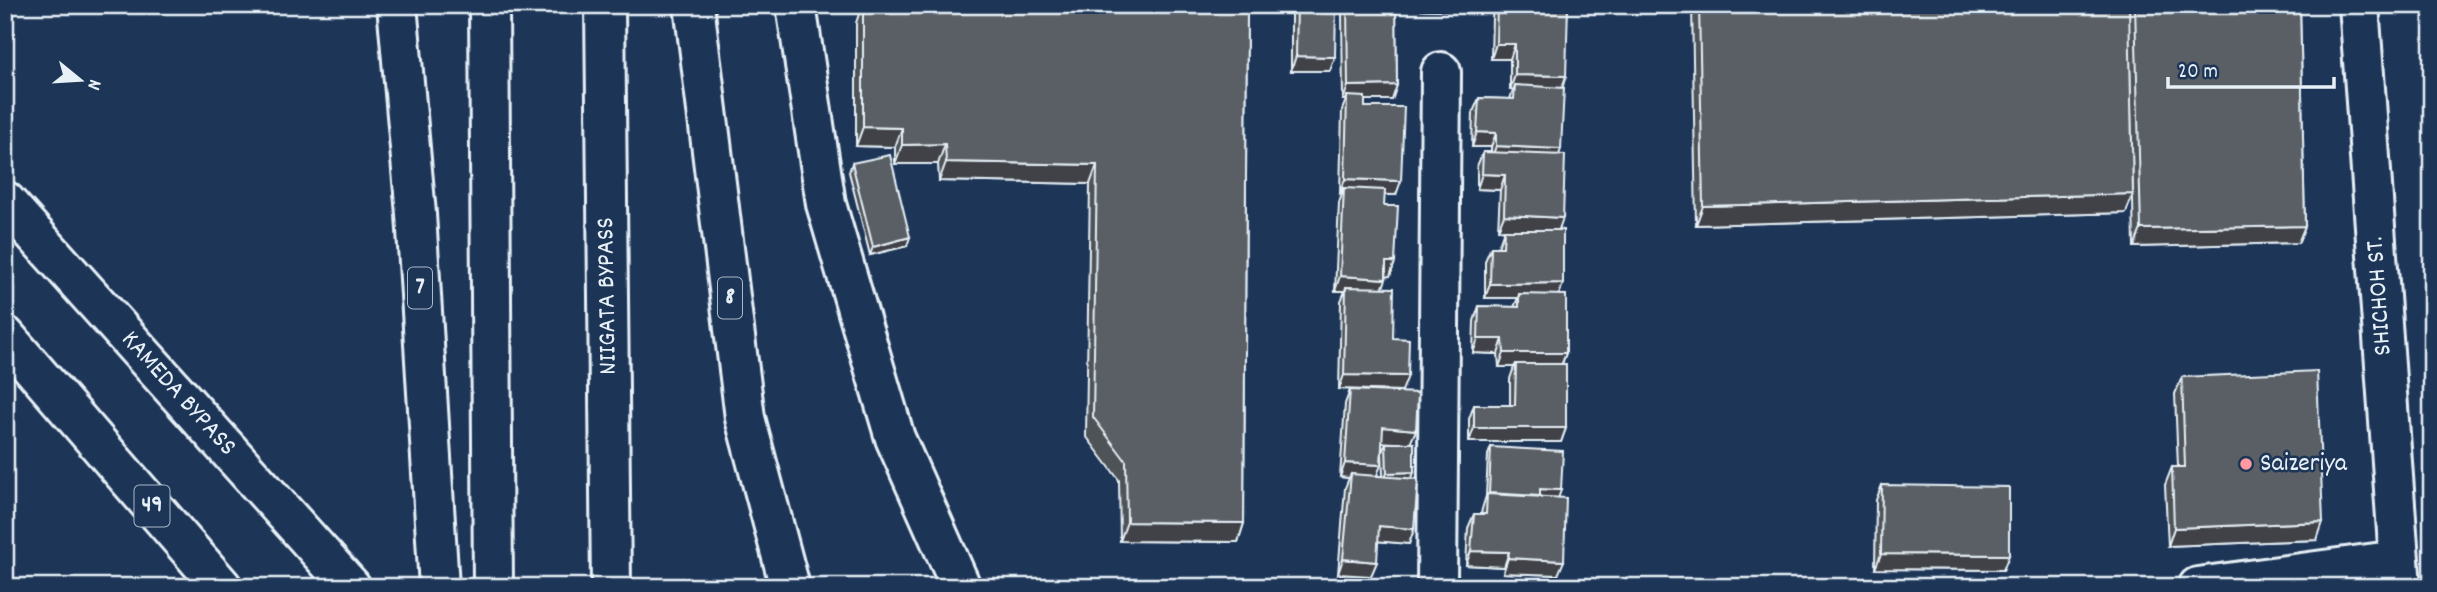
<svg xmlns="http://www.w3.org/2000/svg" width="2437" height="592" font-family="Dekko,sans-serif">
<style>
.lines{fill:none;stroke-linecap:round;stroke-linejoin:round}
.minor-casing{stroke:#e8f1f8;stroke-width:44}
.highway-casing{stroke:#e8f1f8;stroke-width:44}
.minor{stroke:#1d3557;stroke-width:38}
.highway{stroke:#1d3557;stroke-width:38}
.wall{fill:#4d5257;stroke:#e8f1f8;stroke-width:2;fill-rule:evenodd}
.shaded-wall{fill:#3f4247;stroke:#e8f1f8;stroke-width:2}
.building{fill:#5a5f65;stroke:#e8f1f8;stroke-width:2}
.poi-dot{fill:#ff9aa2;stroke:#1d3557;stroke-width:2.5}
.labels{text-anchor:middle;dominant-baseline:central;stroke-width:5;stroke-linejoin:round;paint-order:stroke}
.shield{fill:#1d3557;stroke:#abb9c8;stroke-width:2}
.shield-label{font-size:24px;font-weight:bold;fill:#e8f1f8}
.street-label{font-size:26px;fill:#e8f1f8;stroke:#1d3557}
.poi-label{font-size:26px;fill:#e8f1f8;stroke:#1d3557;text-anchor:start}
</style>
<rect width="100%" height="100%" fill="#1d3557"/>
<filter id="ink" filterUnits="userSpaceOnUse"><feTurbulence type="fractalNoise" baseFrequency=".0143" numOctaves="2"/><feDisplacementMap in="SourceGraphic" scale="14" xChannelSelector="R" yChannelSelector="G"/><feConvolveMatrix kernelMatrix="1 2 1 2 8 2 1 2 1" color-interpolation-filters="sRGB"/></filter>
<g filter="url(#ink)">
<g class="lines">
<defs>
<g id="minor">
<path d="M796,5L826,204L895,438L961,587"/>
<path d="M2359,5L2401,587"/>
<path d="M1437,587L1441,72"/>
<path d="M2198,587L2398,560"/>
</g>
<g id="highway">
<path d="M397,5L416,214L439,587"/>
<path d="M489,5L493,587"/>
<path d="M605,5L611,587"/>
<path d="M694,5L745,418L790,587"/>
<path d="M5,201L351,587"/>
<path d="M5,336L222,587"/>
</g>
</defs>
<use href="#minor" class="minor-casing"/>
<use href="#highway" class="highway-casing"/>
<use href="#minor" class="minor"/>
<use href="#highway" class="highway"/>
</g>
<g class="wall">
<path d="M862,5H1247L1244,523L1238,542L1120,541L1119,480L1086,436L1090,184L939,181L938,164H895V147L856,146V23Z"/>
<path d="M1291,5H1336L1330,71H1291Z"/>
<path d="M1345,5H1463L1461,11L1396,8L1397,85L1392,100H1365V107L1396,195H1384V206L1395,262L1390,276H1386L1383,287L1402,391L1339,389L1341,301L1345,291H1335L1339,203L1342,194H1340L1342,110L1346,100H1343L1342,13Z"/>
<path d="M1488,5H1568L1559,154V230L1563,283L1559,295L1566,353L1562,364L1566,428L1561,442H1469V419L1474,405H1510V379L1514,367H1499L1498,354L1473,353L1474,321L1479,306L1514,307L1518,298H1485V261L1491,247H1498L1504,230H1498L1500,190L1477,189V166L1483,152H1491V147H1472L1473,112L1479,98L1510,99L1513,90H1510V59H1491L1492,17L1494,10H1488Z"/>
<path d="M1692,5H2300L2305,226L2298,243L2134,247L2130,60L2126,213L1696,225Z"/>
<path d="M852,163L907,246L870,255L849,172Z"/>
<path d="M2182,377L2317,540L2168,546L2165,485L2172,467H2178L2175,394Z"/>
<path d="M1350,390L1411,443L1414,472L1412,478L1414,529L1409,544L1378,541L1371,576L1338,574L1345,488L1349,478L1340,477L1345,404ZM1382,442L1396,443H1386L1382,452L1383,476H1377Z"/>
<path d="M1491,447L1558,497V575L1503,573L1504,567L1466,565L1468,528L1474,514H1481L1482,509L1486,496L1488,455Z"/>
<path d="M1882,485L2009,555L2003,570L1875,569L1876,500Z"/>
</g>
<g class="shaded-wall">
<path d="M1362,5H1463L1461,11L1362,7Z"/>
<path d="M1490,5H1496L1494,10H1488Z"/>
<path d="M1496,44H1515L1510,59H1491Z"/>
<path d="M1296,56L1335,57L1330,71H1291Z"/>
<path d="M1515,75L1566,76L1561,91L1515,85L1513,90H1510Z"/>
<path d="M1397,85L1392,100H1347V96L1346,100H1343L1348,86Z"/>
<path d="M863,127L902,128L895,147L856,146Z"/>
<path d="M1477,132L1496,133L1491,147H1472Z"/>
<path d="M945,144L938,164H895L902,145Z"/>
<path d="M1496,146L1561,149L1556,164L1491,160Z"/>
<path d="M946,162L1097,165L1090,184L939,181Z"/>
<path d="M1482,174L1505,175L1500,190L1477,189Z"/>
<path d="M1345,179L1401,181L1396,195L1344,194V188L1342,194H1340Z"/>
<path d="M2133,194L2126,213L1696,225L1703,206Z"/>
<path d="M1504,215L1563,218L1558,232L1498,230Z"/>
<path d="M2305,226L2298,243L2134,247L2141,229Z"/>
<path d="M910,237L907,246L870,255L873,247Z"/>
<path d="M1386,262H1395L1390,276L1381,277Z"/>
<path d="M1340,276L1386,279L1381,293L1346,287L1345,291H1335Z"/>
<path d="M1563,283L1558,298L1519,294L1518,298H1485L1490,284Z"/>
<path d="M1478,339H1503L1498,354L1473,353Z"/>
<path d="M1504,353H1566L1560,368L1516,364L1514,367H1499Z"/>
<path d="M1344,375L1408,376L1402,391L1339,389Z"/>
<path d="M1383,427L1416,430L1410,444L1378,442Z"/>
<path d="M1474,428H1566L1561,442H1469Z"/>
<path d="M1345,463L1381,465L1375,480L1351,474L1349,478L1340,477Z"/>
<path d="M1414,472L1411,480L1384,481L1387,473Z"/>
<path d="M1540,489L1561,490L1558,499H1487L1489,493Z"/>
<path d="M1127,522L1244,523L1238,542L1120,541Z"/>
<path d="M2323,522L2317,540L2168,546L2174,528Z"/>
<path d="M1379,526L1414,529L1409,544L1374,541Z"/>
<path d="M1471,551L1509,552L1504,567L1466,565Z"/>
<path d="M1881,554L2009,555L2003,570L1875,569Z"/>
<path d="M1508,558L1564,561L1558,575L1503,573Z"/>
<path d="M1343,559L1377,562L1371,576L1338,574Z"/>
</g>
<g class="building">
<path d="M863,5H1247L1244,523L1127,522L1126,461L1093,417L1097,165L946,162L945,144L902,145V128L863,127Z"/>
<path d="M1297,5H1336L1335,57L1296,56Z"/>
<path d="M1347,5H1396L1397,85L1348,86Z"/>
<path d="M1497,5H1568L1566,76L1515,75V44H1496Z"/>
<path d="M1699,5H2129L2133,194L1703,206Z"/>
<path d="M2135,5H2300L2305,226L2141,229Z"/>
<path d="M1515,85L1564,88L1561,149L1496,146V133L1477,132L1479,98L1514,99Z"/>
<path d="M1347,96L1365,97V107H1404L1401,181L1345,179Z"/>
<path d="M1483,152L1565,155L1563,218L1504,215L1505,175L1482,174Z"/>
<path d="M890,155L910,237L873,247L852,163Z"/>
<path d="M1344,188L1385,190L1384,206H1398L1395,262H1386V279L1340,276Z"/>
<path d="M1504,230H1563V283L1490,284L1491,247H1503Z"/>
<path d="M1346,287L1394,288L1393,338L1409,339L1408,376L1344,375Z"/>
<path d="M1519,294L1566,295V353H1504L1503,339H1478L1479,306L1519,307Z"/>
<path d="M1516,364H1566V428H1474V405H1515Z"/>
<path d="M2317,371L2323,522L2174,528L2172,467H2185L2182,377Z"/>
<path d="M1350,390L1418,393L1416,430L1383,427L1381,465L1345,463Z"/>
<path d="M1386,443H1414V472L1387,473Z"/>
<path d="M1491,447L1563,451L1561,490L1540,489V496L1489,493Z"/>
<path d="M1351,474L1418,479L1414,529L1379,526L1377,562L1343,559Z"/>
<path d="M1882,485L2009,487V555L1881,554Z"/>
<path d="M1487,494L1566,498L1564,561L1508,558L1509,552L1471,551L1474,514H1486Z"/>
</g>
</g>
<circle class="poi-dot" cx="2246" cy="464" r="7"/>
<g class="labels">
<g class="shield">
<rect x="408" y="267.5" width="24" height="41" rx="5"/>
<rect x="718" y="277.5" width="24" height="41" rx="5"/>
<rect x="134.5" y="485.5" width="35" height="41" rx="5"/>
</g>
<g class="shield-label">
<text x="420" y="288">7</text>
<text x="730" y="298">8</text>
<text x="152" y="506">49</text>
</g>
<g class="street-label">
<text transform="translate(608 296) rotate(-91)">NIIGATA BYPASS</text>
<text transform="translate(2380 296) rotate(-94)">SHICHOH ST.</text>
<text transform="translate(178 394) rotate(48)">KAMEDA BYPASS</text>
</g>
<g class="poi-label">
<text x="2260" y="464">Saizeriya</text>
</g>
</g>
<rect width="2437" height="592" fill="none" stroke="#1d3557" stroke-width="28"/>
<rect x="14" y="14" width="2409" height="564" fill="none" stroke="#e8f1f8" stroke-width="2.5" filter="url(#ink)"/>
<g transform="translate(80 80) rotate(108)" stroke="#1d3557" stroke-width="5" paint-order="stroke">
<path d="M0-5L12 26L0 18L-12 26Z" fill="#e8f1f8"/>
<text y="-10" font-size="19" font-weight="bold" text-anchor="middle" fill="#e8f1f8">N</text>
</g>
<path d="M2168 77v10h166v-10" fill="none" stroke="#e8f1f8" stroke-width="3.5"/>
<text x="2178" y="77" font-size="21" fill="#e8f1f8" stroke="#1d3557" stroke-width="5" paint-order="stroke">20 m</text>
</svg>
